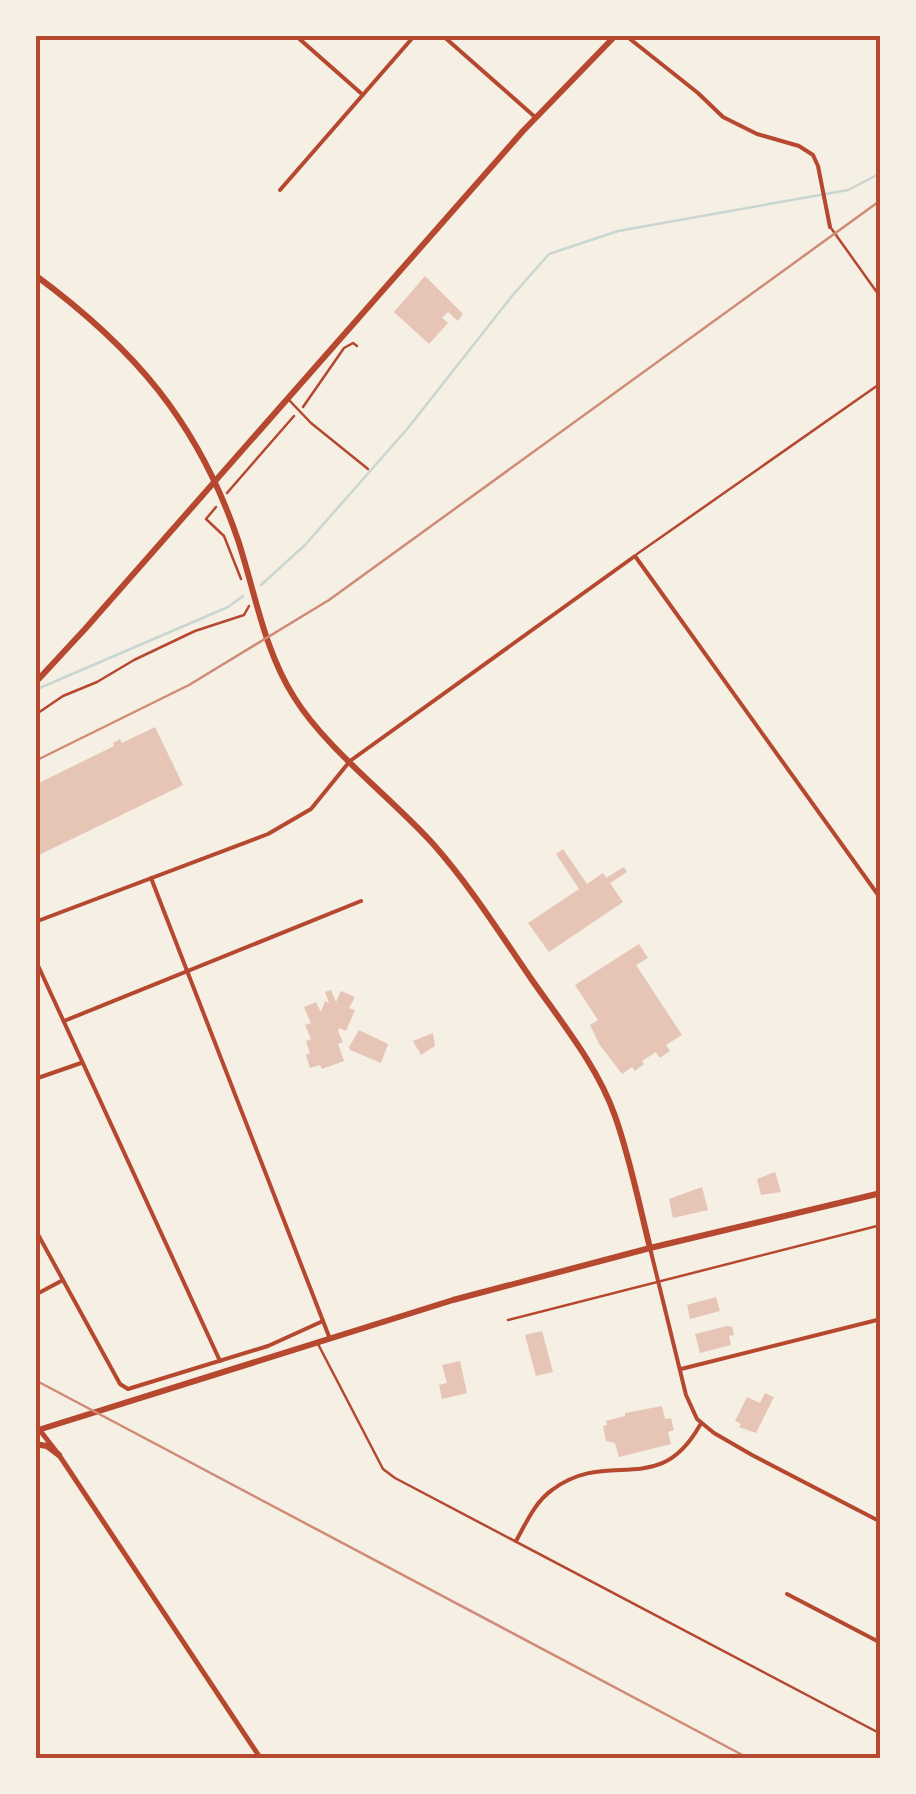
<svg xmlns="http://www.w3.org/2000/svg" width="916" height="1794" font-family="'Roboto Condensed',sans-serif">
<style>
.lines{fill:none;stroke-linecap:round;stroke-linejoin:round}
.stream{stroke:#c9d6d2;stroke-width:2.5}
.building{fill:#e6c5b7}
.path{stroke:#b5482f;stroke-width:2.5}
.service{stroke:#b5482f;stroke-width:2.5}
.minor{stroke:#b5482f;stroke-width:4}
.tertiary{stroke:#b5482f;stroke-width:5}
.secondary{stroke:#b5482f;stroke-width:6}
.primary{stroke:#b5482f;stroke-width:6}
.rail{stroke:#cf8b77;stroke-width:2.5}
.neatline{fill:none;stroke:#b5482f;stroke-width:4}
</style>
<rect width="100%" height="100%" fill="#f6efe4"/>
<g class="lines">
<g class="stream">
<path d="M261,585L305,545L408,428L512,296L549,254L618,231L848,190L881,173"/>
<path d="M35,690L228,607L243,596"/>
</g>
</g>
<g class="building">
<path d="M425,276L463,314L458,321L448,312L442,318L448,323L429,344L394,312Z"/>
<path d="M155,727L183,785L35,857V785L114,746L113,743L120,739L122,743Z"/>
<path d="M563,849L587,884L603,873L606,878L624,867L627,872L610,883L623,902L549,952L528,923L579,889L556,854Z"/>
<path d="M639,944L648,958L636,965L682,1035L666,1045L670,1051L660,1058L656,1052L642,1061L644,1064L635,1071L632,1067L622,1074L599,1044L590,1025L598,1020L575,985Z"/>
<path d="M331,990L336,1002L341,991L355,997L349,1008L355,1010L346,1031L339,1028L338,1031L343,1042L338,1044L344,1061L322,1069L320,1065L310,1068L306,1055L310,1053L306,1041L311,1039L305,1025L311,1023L304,1007L316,1002L321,1012L325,1001L329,1003L325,992Z"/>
<path d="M359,1030L388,1044L381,1063L350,1050L349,1047Z"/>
<path d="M433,1033L435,1046L421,1055L413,1041Z"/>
<path d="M775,1172L781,1192L761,1195L757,1179Z"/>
<path d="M702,1187L708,1210L673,1218L669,1199Z"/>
<path d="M716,1297L720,1311L690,1319L687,1305Z"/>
<path d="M727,1326L732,1327L734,1335L729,1336L731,1345L700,1353L695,1334Z"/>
<path d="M542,1331L553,1372L536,1376L525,1335Z"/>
<path d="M460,1361L467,1393L442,1399L439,1385L447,1383L442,1365Z"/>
<path d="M765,1393L774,1397L756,1433L739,1427L741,1424L735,1421L747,1397L760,1403Z"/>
<path d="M662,1406L665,1419L671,1418L674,1430L668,1432L671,1444L619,1457L615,1443L606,1441L603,1426L607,1425L606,1421L625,1416V1413Z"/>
</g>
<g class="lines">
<g class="path">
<path d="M303,407L344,348L353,343L357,346"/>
<path d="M227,493L294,416"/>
<path d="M216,507L206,519L224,536L241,579"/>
<path d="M35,715L63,696L97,682L134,660L195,631L244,615L249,606"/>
</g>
<g class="service">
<path d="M831,228L881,298"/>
<path d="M288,399L311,423L368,469"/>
<path d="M637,554L881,383"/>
<path d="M508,1320L881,1225"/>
<path d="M318,1344L383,1469L395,1478L881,1734"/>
</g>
<g class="minor">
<path d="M295,35L363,95"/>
<path d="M442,35L535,117"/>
<path d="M625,35L698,93L723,117L757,134L799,146L813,155L818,166L830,227"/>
<path d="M280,190L415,35"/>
<path d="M151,878L330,1339"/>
<path d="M35,922L268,834L311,809L350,761L635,556L881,899"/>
<path d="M35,959L220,1361"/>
<path d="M64,1021L361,901"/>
<path d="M35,1079L81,1063"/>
<path d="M35,1229L120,1384L128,1389L268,1346L323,1321"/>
<path d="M650,1248L686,1395L697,1419L714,1433L752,1455L881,1522"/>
<path d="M35,1295L63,1280"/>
<path d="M681,1369L881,1319"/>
<path d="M516,1541C526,1523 535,1502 552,1490C609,1447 658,1500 700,1425"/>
<path d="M787,1594L881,1643"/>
</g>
<path class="tertiary" d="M35,1424L59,1455L261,1759"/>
<g class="secondary">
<path d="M35,275C134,348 198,422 238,540C255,592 264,650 294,697C326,749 393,799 434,845C471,887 501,935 532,980C562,1023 598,1067 615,1116C630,1158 639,1204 650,1248"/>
<path d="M35,683L85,629L523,131L616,35"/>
</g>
<g class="primary">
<path d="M35,1431L453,1300L650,1248L881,1193"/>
<path d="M35,1444L47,1446L59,1455"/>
</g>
<g class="rail">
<path d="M35,761L189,685L329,600L881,200"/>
<path d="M35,1380L750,1759"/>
</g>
</g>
<rect width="916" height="1794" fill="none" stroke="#f6efe4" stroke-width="75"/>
<rect x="38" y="38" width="840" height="1718" class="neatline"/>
</svg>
